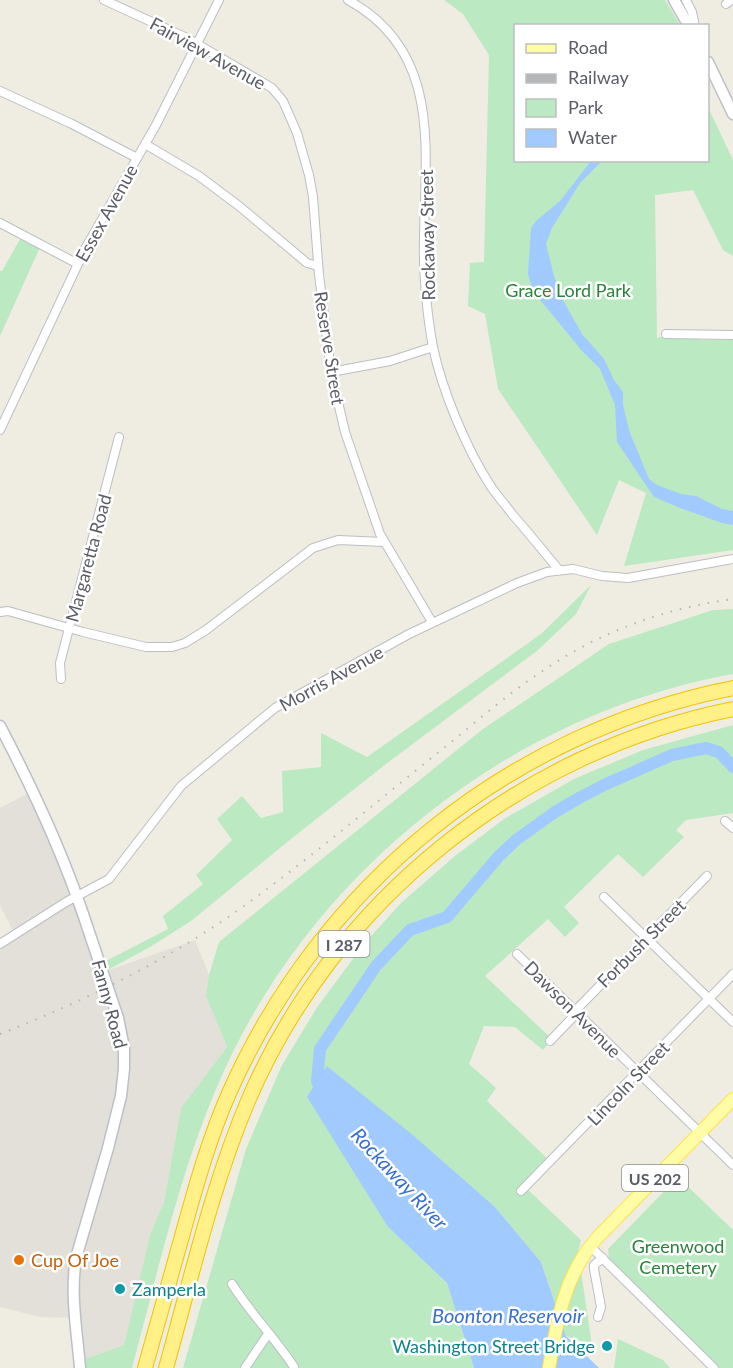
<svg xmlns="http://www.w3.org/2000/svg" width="733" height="1368" font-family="Lato,sans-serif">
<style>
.industrial{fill:#e2e0d9}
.green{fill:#bbe9c1}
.water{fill:#a1caff}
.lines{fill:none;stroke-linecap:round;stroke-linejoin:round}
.river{stroke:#a1caff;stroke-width:12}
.street-casing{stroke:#bcbec4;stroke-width:10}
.secondary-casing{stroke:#bcbfc7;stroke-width:13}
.primary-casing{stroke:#ffe34a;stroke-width:14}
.highway-casing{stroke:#f0c300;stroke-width:16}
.street{stroke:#fff;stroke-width:8}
.secondary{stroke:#fff;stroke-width:10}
.primary{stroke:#fffca6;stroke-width:12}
.highway{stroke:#fff088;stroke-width:14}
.rail{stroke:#b5b6b7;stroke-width:2;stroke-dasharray:1.5 8;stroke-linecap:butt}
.secondary-bridge-casing{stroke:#bcbfc7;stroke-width:13;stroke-linecap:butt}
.secondary-bridge{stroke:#fff;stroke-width:10}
.food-dot{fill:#e8710a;stroke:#fff;stroke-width:2}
.culture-dot{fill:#0f9aa8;stroke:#fff;stroke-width:2}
.labels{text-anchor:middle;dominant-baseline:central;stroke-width:5;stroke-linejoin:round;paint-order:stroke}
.shield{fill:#fff;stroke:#8c8e92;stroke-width:1.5}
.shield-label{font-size:16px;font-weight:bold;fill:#5a5d64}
.street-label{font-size:18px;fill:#5a5d64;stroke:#fff}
.park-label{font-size:18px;fill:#2b823a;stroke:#fff}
.food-label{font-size:18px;fill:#c56008;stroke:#fff;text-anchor:start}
.culture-label{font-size:18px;fill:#0d838f;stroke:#fff;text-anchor:start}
.water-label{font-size:20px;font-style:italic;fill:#376ecf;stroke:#fff}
</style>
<rect width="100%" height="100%" fill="#efede1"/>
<path class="industrial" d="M34,790L106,971L195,940L209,975L206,996L227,1047L181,1108L164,1202L150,1235L124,1345L85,1359L81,1318L40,1317L0,1307V943L15,934L0,906V808Z"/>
<g class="green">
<path d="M444,0H665L680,25L516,26V160H708V107L733,160V256L723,250L693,190L655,195L657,338L666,336L704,340H733V550L624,566L646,493L619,480L597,535L498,389L485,314L468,306L470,263L484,262L489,55L463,14Z"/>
<path d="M23,234L41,245L0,336V271H2Z"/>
<path d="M591,585L576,614L538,650L386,764L291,839L191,921L150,947L106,971L102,963L168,929L163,916L203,884L196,875L232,840L217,819L242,796L261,818L283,812L282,771L321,767V733L367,757L541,634Z"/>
<path d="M733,609V674C506,715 305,877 216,1089C178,1179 157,1275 132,1368H85V1359L124,1345L150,1235L164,1202L181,1108L227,1047L206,996L209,975L219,942L483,729L609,644L713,610Z"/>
<path d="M733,725V813L686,820L676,830L684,837L643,877L618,854L564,907L579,923L565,937L548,919L485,976L552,1039L543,1050L515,1027L484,1026L469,1064L496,1088L487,1101L551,1162L526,1188L581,1240L578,1252L592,1345L566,1336L541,1262L495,1207L413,1136L327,1066L388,1227L447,1283L474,1368H183L246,1149L282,1065L318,1006L364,944L401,903L455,856L504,819L574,779L643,750Z"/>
<path d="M678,1177L733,1230V1368H715L610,1267L608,1249Z"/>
<path d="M618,1339L663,1360L670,1368H614Z"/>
</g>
<g class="water">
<path d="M591,161H602L580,183L552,228L546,244L554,276L564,302L582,334L604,359L614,380L623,392V405L630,433L649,479L657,485L681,494L696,496L722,509L733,511V525L722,523L680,508L654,497L617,442L615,405L600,369L582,351L533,291L528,274L531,228L536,221L560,201Z"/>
<path d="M327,1066L414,1136L495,1207L541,1262L566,1336L599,1368H474L447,1283L388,1227L307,1097Z"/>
</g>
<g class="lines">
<path class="river" d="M322,1096L317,1081L320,1049L376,966L410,930L447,917L499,856L516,840L555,812L579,798L604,785L672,755L706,748L719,752L733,767"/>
<defs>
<g id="street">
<path d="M104,0L187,38L272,88L283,101L297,133L309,175L313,197L319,275L331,372L345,432L380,534L432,622"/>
<path d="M348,0C442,51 425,149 424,239C423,271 427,316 433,347C442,390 466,448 490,485C496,495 505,504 512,514C528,532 543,551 559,570"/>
<path d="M686,0L692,12L695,26"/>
<path d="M726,4L731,0"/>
<path d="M0,91L72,124L137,158"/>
<path d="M145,144L199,176L239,206L307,263L318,266"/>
<path d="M0,223L78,264"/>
<path d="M666,334L733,335"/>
<path d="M331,372L390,361L433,347"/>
<path d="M0,430L85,249L156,125L219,0"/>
<path d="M0,612L8,611L83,632L146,647H172L185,643L206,630L313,548L338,540L384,542"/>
<path d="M61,679L60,663L119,437"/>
<path d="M725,821L733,828"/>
<path d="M604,897L733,1022"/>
<path d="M0,944L66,902L109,879L181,786L275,708L409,634L517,583L547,572L573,569L602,576L628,578L733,559"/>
<path d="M517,954L733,1165"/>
<path d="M575,1011L707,876"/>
<path d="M550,1041L577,1013"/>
<path d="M521,1191L733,974"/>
<path d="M590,1246L714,1368"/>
<path d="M232,1284C251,1314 275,1338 294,1367"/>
<path d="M598,1317L601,1307L594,1269V1265L603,1258"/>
<path d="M245,1368L268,1334"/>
</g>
<g id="secondary">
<path d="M674,0L689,26"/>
<path d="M708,62L733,114"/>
<path d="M0,726C32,787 61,849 83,914"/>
<path d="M80,1368C77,1331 70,1295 76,1258L108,1148L121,1096L124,1069V1048L118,1018"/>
</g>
<path id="primary" d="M549,1368C557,1320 564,1276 597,1238L733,1099"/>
<g id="highway">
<path d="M145,1368C158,1322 171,1275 184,1229C197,1182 210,1136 230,1091C322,884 510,732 733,688"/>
<path d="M166,1368C191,1279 212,1186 248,1101C333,901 521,751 733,709"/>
</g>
</defs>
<use href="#street" class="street-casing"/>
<use href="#secondary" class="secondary-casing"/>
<use href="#primary" class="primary-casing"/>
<use href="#highway" class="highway-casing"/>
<use href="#street" class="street"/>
<use href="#secondary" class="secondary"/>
<use href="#primary" class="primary"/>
<use href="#highway" class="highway"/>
<path class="rail" d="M0,1034C92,998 179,955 259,895C321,849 380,799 440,751C474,724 507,694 544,670C600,632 665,608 733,599"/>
<defs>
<path id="secondary-bridge" d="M83,914L118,1018"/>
</defs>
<use href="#secondary-bridge" class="secondary-bridge-casing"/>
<use href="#secondary-bridge" class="secondary-bridge"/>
</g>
<circle class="food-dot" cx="19" cy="1260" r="6"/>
<g class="culture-dot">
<circle cx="120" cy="1289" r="6"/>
<circle cx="607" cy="1346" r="6"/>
</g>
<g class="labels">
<g class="shield">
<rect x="318.5" y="931" width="51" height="26" rx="4.5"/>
<rect x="622" y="1165" width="66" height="26" rx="4.5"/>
</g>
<g class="shield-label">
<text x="344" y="944">I 287</text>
<text x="655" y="1178">US 202</text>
</g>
<g class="street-label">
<text transform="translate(208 53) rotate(29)">Fairview Avenue</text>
<text transform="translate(106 213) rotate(-61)">Essex Avenue</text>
<text transform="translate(427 235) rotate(-91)">Rockaway Street</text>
<text transform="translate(330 348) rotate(81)">Reserve Street</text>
<text transform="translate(88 558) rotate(-75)">Margaretta Road</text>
<text transform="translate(331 678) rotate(-29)">Morris Avenue</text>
<text transform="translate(641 943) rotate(-45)">Forbush Street</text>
<text transform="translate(110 1004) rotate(75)">Fanny Road</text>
<text transform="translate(573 1009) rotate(45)">Dawson Avenue</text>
<text transform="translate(628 1083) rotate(-46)">Lincoln Street</text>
</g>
<g class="park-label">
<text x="568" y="290">Grace Lord Park</text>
<text x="678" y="1246">Greenwood<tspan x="678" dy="21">Cemetery</tspan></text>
</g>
<g class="food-label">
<text x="31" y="1260">Cup Of Joe</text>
</g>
<g class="culture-label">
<text x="132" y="1289">Zamperla</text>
<text x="595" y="1346" text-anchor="end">Washington Street Bridge</text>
</g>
<g class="water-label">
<text transform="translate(400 1178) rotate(47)">Rockaway River</text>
<text x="508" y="1315">Boonton Reservoir</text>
</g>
</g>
<rect x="514" y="24" width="195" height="138" fill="#ffffff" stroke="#bdbec1" stroke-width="1.5"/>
<rect x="526" y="44" width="30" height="9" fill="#fffca6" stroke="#bdbec1" stroke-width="1.5"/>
<text x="568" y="54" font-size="18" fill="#5a5d64">Road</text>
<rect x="526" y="74" width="30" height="9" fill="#b5b6b7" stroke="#bdbec1" stroke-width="1.5"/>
<text x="568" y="84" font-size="18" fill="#5a5d64">Railway</text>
<rect x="526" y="99" width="30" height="18" fill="#bbe9c1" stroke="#bdbec1" stroke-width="1.5"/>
<text x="568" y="114" font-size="18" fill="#5a5d64">Park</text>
<rect x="526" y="129" width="30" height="18" fill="#a1caff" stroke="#bdbec1" stroke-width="1.5"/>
<text x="568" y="144" font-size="18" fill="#5a5d64">Water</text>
</svg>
